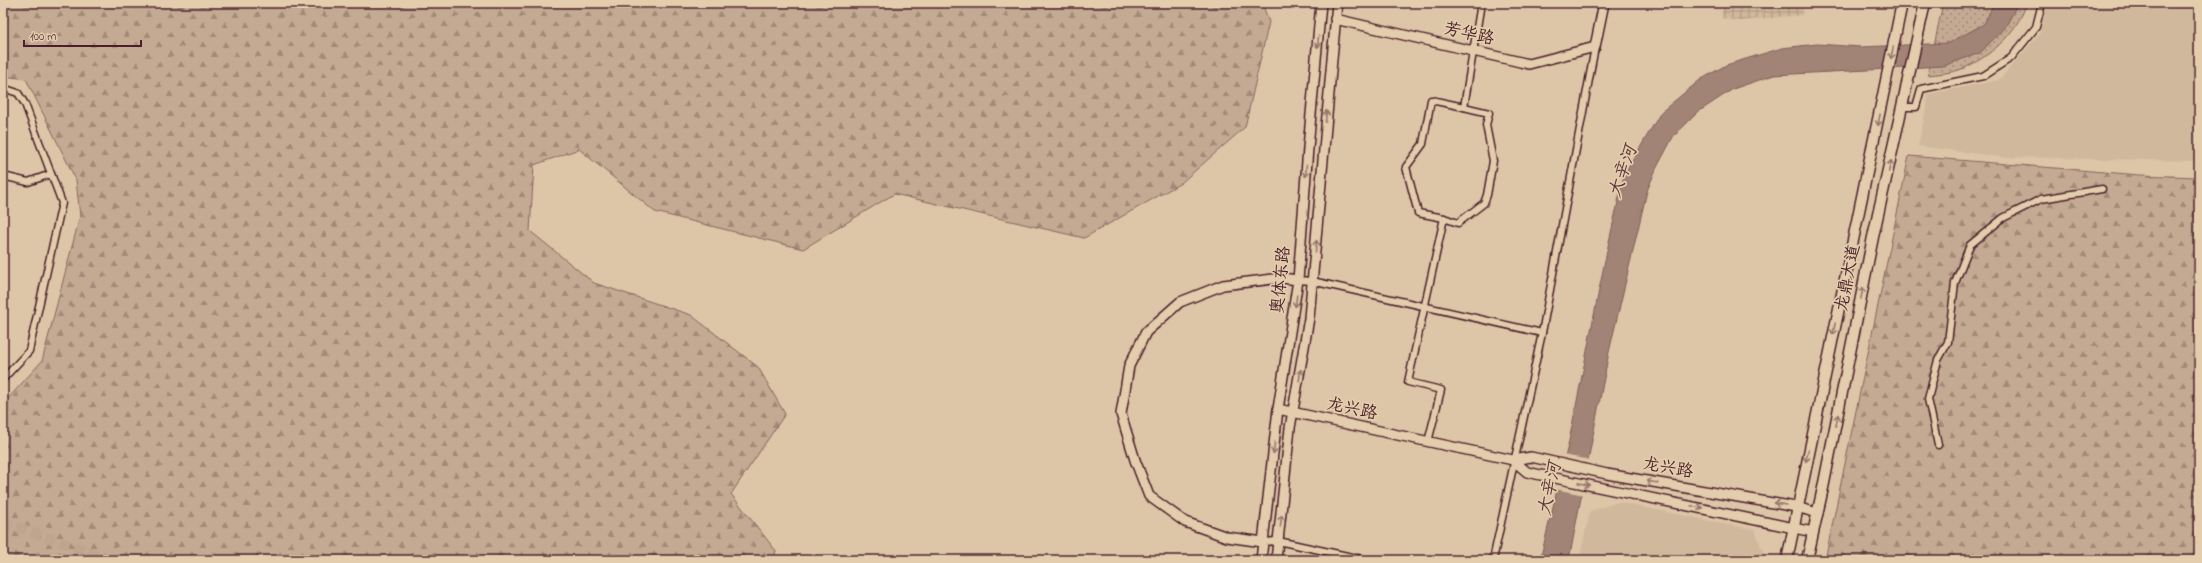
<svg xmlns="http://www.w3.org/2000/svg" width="2202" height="563" font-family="'Indie Flower','LXGW WenKai TC',sans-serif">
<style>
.built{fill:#d0b89c}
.industrial{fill:url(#industrial-grid)}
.forest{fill:url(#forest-firs);stroke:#87645e}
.park{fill:url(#park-dots);stroke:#87645e}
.water{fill:#a28476;stroke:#7f5c58}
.pier{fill:#ddc6a7}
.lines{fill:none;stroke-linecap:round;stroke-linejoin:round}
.primary-tunnel{stroke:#c0a58e;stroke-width:10;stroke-dasharray:10 5;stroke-linecap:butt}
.street-casing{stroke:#4a1f2b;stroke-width:9}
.secondary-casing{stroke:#4a1f2b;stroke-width:12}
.primary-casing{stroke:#4a1f2b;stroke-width:13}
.street{stroke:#e3cdac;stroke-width:6}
.secondary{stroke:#e3cdac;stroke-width:9}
.primary{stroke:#e3cdac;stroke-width:10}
.oneway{stroke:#96766c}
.labels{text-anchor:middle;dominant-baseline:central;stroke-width:3.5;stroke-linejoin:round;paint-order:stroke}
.street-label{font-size:17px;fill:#4a1f2b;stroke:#e3cdac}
.water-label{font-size:18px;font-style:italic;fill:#5c333a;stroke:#e3cdac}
</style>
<defs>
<pattern id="industrial-grid" width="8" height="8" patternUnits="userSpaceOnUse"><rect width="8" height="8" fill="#d0b89c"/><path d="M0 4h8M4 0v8" fill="none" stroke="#ab957f"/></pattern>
<pattern id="forest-firs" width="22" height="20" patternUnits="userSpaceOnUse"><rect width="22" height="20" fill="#c4aa92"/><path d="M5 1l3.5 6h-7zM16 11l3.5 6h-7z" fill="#a18a77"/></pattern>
<pattern id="park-dots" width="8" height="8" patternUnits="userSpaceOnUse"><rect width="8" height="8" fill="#c4aa92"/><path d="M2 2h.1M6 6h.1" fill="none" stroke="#a18a77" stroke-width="1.8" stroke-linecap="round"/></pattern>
</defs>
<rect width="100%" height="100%" fill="#ddc6a7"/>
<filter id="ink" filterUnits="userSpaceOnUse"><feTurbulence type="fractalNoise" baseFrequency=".025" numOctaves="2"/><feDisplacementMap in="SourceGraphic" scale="8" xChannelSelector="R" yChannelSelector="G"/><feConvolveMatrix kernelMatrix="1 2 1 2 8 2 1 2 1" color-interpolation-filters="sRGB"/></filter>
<g filter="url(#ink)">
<g class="built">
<path d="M2047,3H2199V161L2000,157L1918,146L1929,94L1999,80L2040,34Z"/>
<path d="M1618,502L1755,530L1766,560H1579L1590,511Z"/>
</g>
<path class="industrial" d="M1724,3H1804L1802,15L1740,21L1721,18Z"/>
<g class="forest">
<path d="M3,3H1262L1269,22L1245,127L1181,183L1084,238L894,194L803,249L655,212L579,149L534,165L530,231L594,283L691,315L758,367L785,414L731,494L776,551L773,560H3V404L42,361L80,216L76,180L26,79L3,76Z"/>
<path d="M1909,156L2140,175L2199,177V560H1825Z"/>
</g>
<path class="park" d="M1943,3H2027C2016,34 1990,58 1959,70C1950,73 1938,74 1928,75Z"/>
<path class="water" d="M1994,3H2018L2006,26L1980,53L1943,66L1774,75L1733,89L1698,112L1673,137L1656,169L1647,191L1609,352L1569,560H1540L1569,441L1606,255L1624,175L1661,112L1700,80L1726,65L1782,48L1817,44L1861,47L1949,43L1984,24Z"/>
<path class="pier" d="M1563,455L1591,460L1584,495L1555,489Z"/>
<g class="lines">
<path class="primary-tunnel" d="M3,522L112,560"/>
<defs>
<g id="street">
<path d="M3,88L18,93L25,104L62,203L29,351L3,379"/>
<path d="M1903,107H1916L1921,89L1983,76L2011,58L2036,27L2042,3"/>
<path d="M3,176L28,182L51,174"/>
<path d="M1444,218L1458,223L1484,203L1487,195L1493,161L1486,125L1489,113L1464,107"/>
<path d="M1298,280L1312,281L1542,333"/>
<path d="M1428,442L1441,390L1408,382L1444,218L1418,213L1406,167L1423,144L1431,100L1464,107L1481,3"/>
<path d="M1938,445L1928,399L1938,360L1948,342L1955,283L1970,245L2003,218L2041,199L2102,189"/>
<path d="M1263,542L1278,541L1366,560"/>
<path d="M1493,560L1542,333L1595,47"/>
</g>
<g id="secondary">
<path d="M1335,19L1529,64L1595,47L1604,3"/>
<path d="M1278,409L1513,460L1531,457L1607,474L1796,507L1818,513"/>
<path d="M1513,460L1527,472L1536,474L1813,532"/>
<path d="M1263,542L1227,537L1185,522L1149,496L1135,460L1121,414L1129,366L1146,332L1180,302L1223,285L1282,278L1298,280"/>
<path d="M1261,560L1278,409L1298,280L1308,148L1321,3"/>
<path d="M1276,560L1290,428L1309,318L1337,3"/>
</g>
<g id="primary">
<path d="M1787,560L1902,3"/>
<path d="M1807,560L1823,488L1873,237L1925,3"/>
</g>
</defs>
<use href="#street" class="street-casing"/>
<use href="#secondary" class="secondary-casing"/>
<use href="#primary" class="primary-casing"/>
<use href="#street" class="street"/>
<use href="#secondary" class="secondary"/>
<use href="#primary" class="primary"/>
</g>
<defs><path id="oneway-shaft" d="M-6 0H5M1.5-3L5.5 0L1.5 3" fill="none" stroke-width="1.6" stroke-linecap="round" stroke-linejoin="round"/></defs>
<g class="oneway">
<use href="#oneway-shaft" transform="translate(1318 42) rotate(95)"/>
<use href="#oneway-shaft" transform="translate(1892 53) rotate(102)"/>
<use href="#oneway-shaft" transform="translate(1326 116) rotate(-85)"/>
<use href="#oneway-shaft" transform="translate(1879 120) rotate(100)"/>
<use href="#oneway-shaft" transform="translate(1890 166) rotate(-77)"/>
<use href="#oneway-shaft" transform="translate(1306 171) rotate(94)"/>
<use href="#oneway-shaft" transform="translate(1316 246) rotate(-85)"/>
<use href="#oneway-shaft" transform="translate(1862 293) rotate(-79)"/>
<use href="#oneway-shaft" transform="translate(1296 301) rotate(98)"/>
<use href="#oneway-shaft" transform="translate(1834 329) rotate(102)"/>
<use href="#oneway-shaft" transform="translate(1300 375) rotate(-81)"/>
<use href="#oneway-shaft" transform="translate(1837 420) rotate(-79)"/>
<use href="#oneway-shaft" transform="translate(1274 448) rotate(96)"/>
<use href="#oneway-shaft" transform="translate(1807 456) rotate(102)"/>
<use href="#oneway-shaft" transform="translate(1652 482) rotate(-170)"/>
<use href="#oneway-shaft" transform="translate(1584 484) rotate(11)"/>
<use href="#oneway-shaft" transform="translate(1780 504) rotate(-170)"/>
<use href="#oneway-shaft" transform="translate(1697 507) rotate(12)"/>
<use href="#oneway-shaft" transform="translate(1281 521) rotate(-84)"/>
</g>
</g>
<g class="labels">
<g class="street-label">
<text transform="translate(1469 34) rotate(13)">芳华路</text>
<text transform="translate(1848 278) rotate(-79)">龙鼎大道</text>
<text transform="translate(1281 280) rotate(-84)">奥体东路</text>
<text transform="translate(1352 409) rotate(12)">龙兴路</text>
<text transform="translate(1668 468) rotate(10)">龙兴路</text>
</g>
<g class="water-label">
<text transform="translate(1624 172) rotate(-71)">大辛河</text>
<text transform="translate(1551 489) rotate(-78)">大辛河</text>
</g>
</g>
<rect width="2202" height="563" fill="none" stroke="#e3cdac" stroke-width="16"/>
<rect x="8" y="8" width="2186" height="547" fill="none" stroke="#4a1f2b" stroke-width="1.5" filter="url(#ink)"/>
<path d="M24 40v6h117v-6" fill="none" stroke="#4a1f2b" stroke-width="2"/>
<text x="30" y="40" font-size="12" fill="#4a1f2b" stroke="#e3cdac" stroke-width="3" paint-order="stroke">100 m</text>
</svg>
